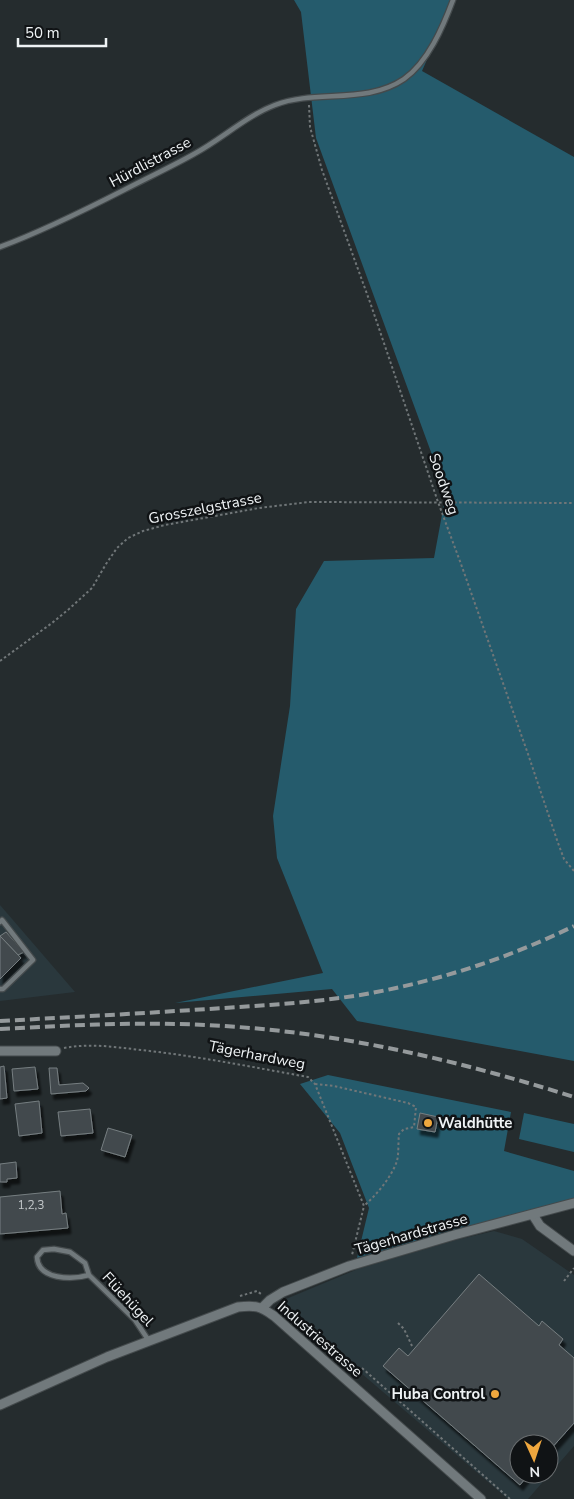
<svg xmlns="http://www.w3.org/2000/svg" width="574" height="1499" font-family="'Nunito Sans',sans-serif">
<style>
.built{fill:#2a383d;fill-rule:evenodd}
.green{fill:#255b6c}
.building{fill:#434a4d;stroke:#767e81;filter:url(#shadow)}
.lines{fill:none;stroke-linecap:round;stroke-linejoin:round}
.service-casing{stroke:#444a4c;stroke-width:7}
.minor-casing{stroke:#444a4c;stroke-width:11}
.path{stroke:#707678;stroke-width:2;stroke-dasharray:2.5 2.5;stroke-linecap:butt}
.service{stroke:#71797c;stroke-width:4.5}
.minor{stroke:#71797c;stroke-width:9}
.rail{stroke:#959a9c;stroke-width:4;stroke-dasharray:10 5;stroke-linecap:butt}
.poi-dot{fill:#efa73e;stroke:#101315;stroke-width:2}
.labels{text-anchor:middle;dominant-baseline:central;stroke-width:5;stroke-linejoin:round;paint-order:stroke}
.number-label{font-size:12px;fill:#c4c9cb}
.street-label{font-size:15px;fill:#eff3f5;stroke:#101315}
.poi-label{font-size:15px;font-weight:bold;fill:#eff3f5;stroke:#101315;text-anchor:start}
</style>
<defs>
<filter id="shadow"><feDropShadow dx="3" dy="5.5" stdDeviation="1" flood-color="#0009"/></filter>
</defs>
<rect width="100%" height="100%" fill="#252c2e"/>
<g class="built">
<path d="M0,905L75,992L0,1001Z"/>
<path d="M494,1231L522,1239L574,1275V1446L528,1499H508L285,1308L286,1299L358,1269L456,1240ZM519,1444H549V1474H519Z"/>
</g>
<g class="green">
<path d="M294,0H453L422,71L574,157V1061L357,1021L332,989L175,1003L323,973L277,858L273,816L290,706L296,609L324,561L434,558L446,493L316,138L301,12Z"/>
<path d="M328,1075L511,1112L504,1151L574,1171V1199L357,1258L369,1208L340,1133L300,1084Z"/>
<path d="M524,1113L574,1124V1152L519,1139Z"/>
</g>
<g class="building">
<path d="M6,932L24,952L18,955L0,936Z"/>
<path d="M0,936L21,958L0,979Z"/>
<path d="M4,1066L7,1098L0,1099V1067Z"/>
<path d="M35,1067L38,1089L14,1091L12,1069Z"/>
<path d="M49,1068H57L59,1085L83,1083L89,1088L86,1091L51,1094Z"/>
<path d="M39,1101L42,1133L19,1136L15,1104Z"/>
<path d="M90,1109L93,1133L61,1136L58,1112Z"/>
<path d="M420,1113L438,1117L435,1132L417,1129Z"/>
<path d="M108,1128L132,1135L125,1157L101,1150Z"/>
<path d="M16,1162L17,1178L7,1179V1182H0V1164Z"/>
<path d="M60,1191L62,1214L66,1213L68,1228L0,1234V1197Z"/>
<path d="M479,1274L539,1326L542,1321L563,1339L559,1345L574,1358V1423L549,1451V1444H519V1474H529L520,1485L383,1366L399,1348L408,1356Z"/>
</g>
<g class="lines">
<defs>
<g id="service">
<path d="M0,247C43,231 83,211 124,190C147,178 171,167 194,154C222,139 246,116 275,105C316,89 366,105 404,79C428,62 443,27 453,0"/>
<path d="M0,922L2,920L33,960L3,989H0"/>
<path d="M89,1275C72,1280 38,1280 37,1257L43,1250L54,1249L70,1252L85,1263L89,1275L135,1320L149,1341"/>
</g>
<g id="minor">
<path d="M0,1051H56"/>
<path d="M533,1215L540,1226L574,1251"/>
<path d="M262,1308L270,1300L283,1292L349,1266L454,1235L574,1203"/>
<path d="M0,1405L107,1357L238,1307C255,1305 260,1306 274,1316L481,1499"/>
</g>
</defs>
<use href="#service" class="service-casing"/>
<use href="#minor" class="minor-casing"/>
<g class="path">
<path d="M309,105L310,127L322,170L371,305L438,502L461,564L528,754L558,843L564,859L574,871"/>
<path d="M0,661L52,623L69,609L92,588L106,564L117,548L128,538L143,531L165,525L259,508L309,502L574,503"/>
<path d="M64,1048C90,1043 115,1047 141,1050C197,1056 252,1067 308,1077L315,1084L364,1206L352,1255"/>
<path d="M315,1084L334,1086L408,1103L416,1107L414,1127L404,1129L399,1134C398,1142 399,1153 397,1161C391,1178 377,1194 364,1206"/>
<path d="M564,1281L574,1268"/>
<path d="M240,1296L257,1291L261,1294"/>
<path d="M398,1323L404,1329L412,1346"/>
<path d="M362,1368L510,1499"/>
</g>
<use href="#service" class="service"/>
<use href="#minor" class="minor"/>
<g class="rail">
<path d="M0,1021C74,1017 149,1013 223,1008C271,1005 319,1002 366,994C438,981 509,958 574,926"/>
<path d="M0,1029C74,1025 149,1021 223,1026C343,1033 460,1061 574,1097"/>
</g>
</g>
<g class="poi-dot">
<circle cx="428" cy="1123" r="5"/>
<circle cx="495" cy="1394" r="5"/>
</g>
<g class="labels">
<g class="number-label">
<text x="31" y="1205">1,2,3</text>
</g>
<g class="street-label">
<text transform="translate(150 162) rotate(-28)">Hürdlistrasse</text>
<text transform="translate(444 484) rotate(71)">Soodweg</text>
<text transform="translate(205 508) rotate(-11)">Grosszelgstrasse</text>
<text transform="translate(257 1055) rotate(11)">Tägerhardweg</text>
<text transform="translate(411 1234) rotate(-16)">Tägerhardstrasse</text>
<text transform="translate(128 1299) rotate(47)">Flüehügel</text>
<text transform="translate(320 1339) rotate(41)">Industriestrasse</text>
</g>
<g class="poi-label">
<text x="438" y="1123">Waldhütte</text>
<text x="485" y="1394" text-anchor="end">Huba Control</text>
</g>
</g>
<g transform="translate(534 1459) rotate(177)"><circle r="24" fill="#101315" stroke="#696d6f"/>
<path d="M0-4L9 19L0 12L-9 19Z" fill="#efa73e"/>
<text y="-8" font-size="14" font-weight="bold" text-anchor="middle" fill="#eff3f5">N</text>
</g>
<path d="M18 38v8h88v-8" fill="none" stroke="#eff3f5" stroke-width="2.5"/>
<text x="25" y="38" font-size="15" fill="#eff3f5" stroke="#101315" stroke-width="4" paint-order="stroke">50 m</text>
</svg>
